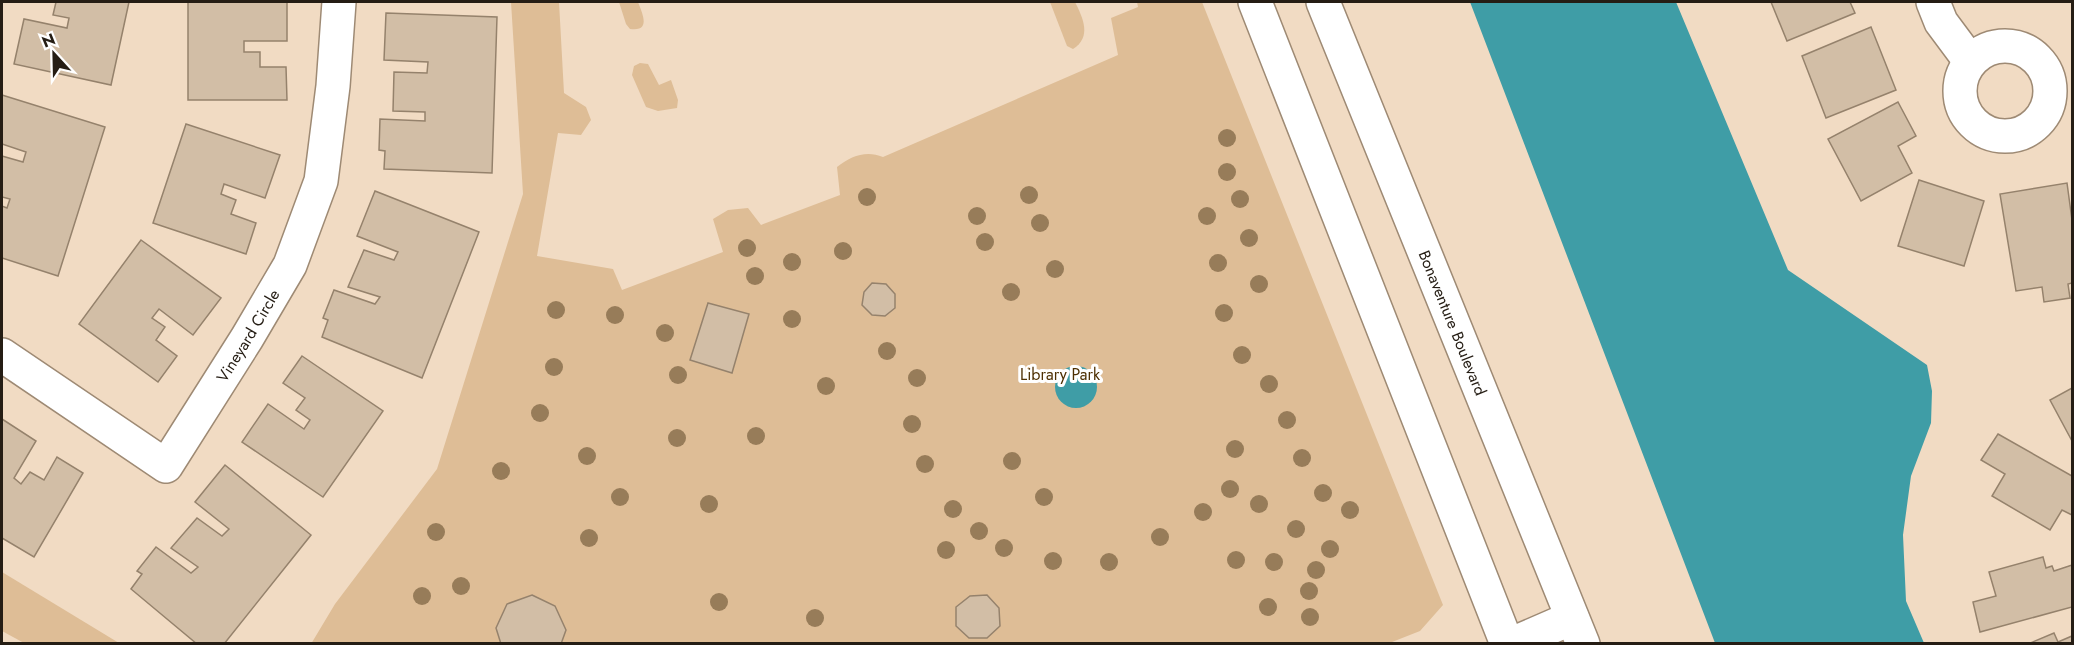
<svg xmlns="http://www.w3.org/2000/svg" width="2074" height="645" font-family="Jost,sans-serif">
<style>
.green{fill:#debd96}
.water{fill:#3f9da6}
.building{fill:#d2bea6;stroke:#95826c;stroke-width:1.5}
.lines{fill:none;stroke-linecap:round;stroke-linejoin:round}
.minor-casing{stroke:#9e8a74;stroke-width:36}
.major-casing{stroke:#9e8a74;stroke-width:36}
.minor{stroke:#fff;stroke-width:33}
.major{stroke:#fff;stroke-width:33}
.tree{fill:#977c59}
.labels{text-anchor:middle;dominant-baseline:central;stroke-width:6;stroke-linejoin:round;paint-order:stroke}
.street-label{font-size:16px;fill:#251d14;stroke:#fff}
.park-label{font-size:16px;fill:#4d2f02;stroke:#fff}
</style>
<rect width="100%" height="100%" fill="#f1dbc3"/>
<g class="green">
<path d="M511,2H559L564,93L586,107L591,120L581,135L558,133L537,256L613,269L622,290L723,252L713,219L728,210L748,208L761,225L840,195L837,167C851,156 866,150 883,157L1118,55L1111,18L1138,7L1137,2H1202L1443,605L1420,631L1387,644H311L335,604L437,469L523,194Z"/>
<path d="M619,2H638C642,13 652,32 630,29L626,24Z"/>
<path d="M1050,2H1075C1083,18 1092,37 1073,49L1067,46Z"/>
<path d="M640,63L648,64L659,85L671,80L678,100L677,108L658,111L646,107L632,75L634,66Z"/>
<path d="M2,572L119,643H24L2,631Z"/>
</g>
<g class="water">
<path d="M1470,2H1676L1788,270L1927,365L1932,391L1931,423L1911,476L1903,535L1906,601L1924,643H1715Z"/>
<circle cx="1076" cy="387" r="21"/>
</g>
<g class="building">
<path d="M56,2H129L111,85L14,64L24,19L67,28L69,18L53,15Z"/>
<path d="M188,2H287V41H244V52H260V67H286L287,100H188Z"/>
<path d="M1771,2H1850L1855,13L1787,41Z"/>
<path d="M386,13L497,17L492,173L384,169L385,151L379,150L380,119L425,121V112L393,111L394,72L427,73L428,62L384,60Z"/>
<path d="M1871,27L1896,90L1826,118L1802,56Z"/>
<path d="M2,95L105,127L58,276L2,258V206L7,208L10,199L2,197V156L23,162L26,152L2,144Z"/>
<path d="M1898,102L1916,136L1898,146L1912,173L1861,201L1828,139Z"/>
<path d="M186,124L280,155L265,198L224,184L221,194L236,200L231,214L256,223L246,254L153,223Z"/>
<path d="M1919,180L1984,201L1964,266L1898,246Z"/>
<path d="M2067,183L2072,220V283L2068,284L2070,298L2044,302L2042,287L2016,291L2000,194Z"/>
<path d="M375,191L479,232L422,378L322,337L328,320L323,318L334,290L375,304L380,297L348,287L364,250L394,260L398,252L357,236Z"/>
<path d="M141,240L221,298L193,335L159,309L152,318L165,327L156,340L177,356L158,382L79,324Z"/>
<path d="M872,283L886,284L895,294V308L885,316L872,315L862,305L864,292Z"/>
<path d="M708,303L749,314L732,373L690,360Z"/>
<path d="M302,356L383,411L323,497L242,442L268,404L304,429L310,420L296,410L305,398L283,383Z"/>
<path d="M2072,388V441L2050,400Z"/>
<path d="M2,419L36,441L14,478L21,484L30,472L44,480L57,457L83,473L34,557L2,538Z"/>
<path d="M1998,434L2072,476V515L2062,510L2050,530L1992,496L2005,474L1981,460Z"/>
<path d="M225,465L311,535L224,644H197L131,589L142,574L137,571L156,547L191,573L198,567L171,548L197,518L222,536L229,529L195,502Z"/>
<path d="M2043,557L2046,568L2052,566L2054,571L2072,565V607L1980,632L1973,602L1996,596L1989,572Z"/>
<path d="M532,595L555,606L566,630L561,644H501L496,628L507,604Z"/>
<path d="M987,595L999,608L1000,626L987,638H969L956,626V607L970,596Z"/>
<path d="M2054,633L2058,642L2072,636V644H2028Z"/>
</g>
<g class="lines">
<defs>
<g id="minor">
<path d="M1933,2L1941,22L1970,61"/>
<circle cx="2005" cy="91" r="45"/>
<path id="s1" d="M2,355L166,466L247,338L290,265L321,181L333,86L339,2"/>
<path d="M1512,644L1572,618"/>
</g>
<g id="major">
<path d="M1255,2L1507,644"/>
<path id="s2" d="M1323,2L1583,644"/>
</g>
</defs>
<use href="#minor" class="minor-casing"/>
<use href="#major" class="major-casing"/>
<use href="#minor" class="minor"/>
<use href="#major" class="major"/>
</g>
<g class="tree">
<circle cx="1227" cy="138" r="9"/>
<circle cx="1227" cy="172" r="9"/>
<circle cx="1029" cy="195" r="9"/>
<circle cx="867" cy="197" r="9"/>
<circle cx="1240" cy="199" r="9"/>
<circle cx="977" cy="216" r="9"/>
<circle cx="1207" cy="216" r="9"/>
<circle cx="1040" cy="223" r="9"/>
<circle cx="1249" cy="238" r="9"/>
<circle cx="985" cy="242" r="9"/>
<circle cx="747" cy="248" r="9"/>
<circle cx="843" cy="251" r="9"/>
<circle cx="792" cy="262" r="9"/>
<circle cx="1218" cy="263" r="9"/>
<circle cx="1055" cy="269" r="9"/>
<circle cx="755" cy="276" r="9"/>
<circle cx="1259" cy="284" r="9"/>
<circle cx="1011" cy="292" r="9"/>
<circle cx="556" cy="310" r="9"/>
<circle cx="1224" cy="313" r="9"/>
<circle cx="615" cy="315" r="9"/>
<circle cx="792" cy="319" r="9"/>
<circle cx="665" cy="333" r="9"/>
<circle cx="887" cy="351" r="9"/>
<circle cx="1242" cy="355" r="9"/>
<circle cx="554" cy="367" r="9"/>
<circle cx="678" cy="375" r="9"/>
<circle cx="917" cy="378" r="9"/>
<circle cx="1269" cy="384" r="9"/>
<circle cx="826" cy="386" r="9"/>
<circle cx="540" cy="413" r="9"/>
<circle cx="1287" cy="420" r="9"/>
<circle cx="912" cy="424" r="9"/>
<circle cx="756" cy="436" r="9"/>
<circle cx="677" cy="438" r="9"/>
<circle cx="1235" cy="449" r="9"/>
<circle cx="587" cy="456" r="9"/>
<circle cx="1302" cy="458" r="9"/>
<circle cx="1012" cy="461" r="9"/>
<circle cx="925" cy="464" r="9"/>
<circle cx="501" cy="471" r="9"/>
<circle cx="1230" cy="489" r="9"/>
<circle cx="1323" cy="493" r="9"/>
<circle cx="620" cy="497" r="9"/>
<circle cx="1044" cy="497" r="9"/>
<circle cx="709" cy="504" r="9"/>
<circle cx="1259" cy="504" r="9"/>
<circle cx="953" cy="509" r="9"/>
<circle cx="1350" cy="510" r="9"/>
<circle cx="1203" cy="512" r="9"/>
<circle cx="1296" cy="529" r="9"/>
<circle cx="979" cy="531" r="9"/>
<circle cx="436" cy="532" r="9"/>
<circle cx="1160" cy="537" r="9"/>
<circle cx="589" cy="538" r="9"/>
<circle cx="1004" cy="548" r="9"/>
<circle cx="1330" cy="549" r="9"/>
<circle cx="946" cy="550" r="9"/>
<circle cx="1236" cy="560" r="9"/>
<circle cx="1053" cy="561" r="9"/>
<circle cx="1109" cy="562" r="9"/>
<circle cx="1274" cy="562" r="9"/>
<circle cx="1316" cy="570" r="9"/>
<circle cx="461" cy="586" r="9"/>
<circle cx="1309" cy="591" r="9"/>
<circle cx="422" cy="596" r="9"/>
<circle cx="719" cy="602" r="9"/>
<circle cx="1268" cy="607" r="9"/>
<circle cx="1310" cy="617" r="9"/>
<circle cx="815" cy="618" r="9"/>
</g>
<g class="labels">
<g class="street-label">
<text stroke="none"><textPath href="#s2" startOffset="346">Bonaventure Boulevard</textPath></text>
<text stroke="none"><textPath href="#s1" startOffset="352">Vineyard Circle</textPath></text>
</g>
<g class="park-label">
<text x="1060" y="374">Library Park</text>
</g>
</g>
<rect width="2074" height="645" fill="none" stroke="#251d14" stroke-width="6"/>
<g transform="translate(54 54) rotate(338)" stroke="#ffffff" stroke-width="4.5" paint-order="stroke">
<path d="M0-4.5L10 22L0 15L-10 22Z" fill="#251d14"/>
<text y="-9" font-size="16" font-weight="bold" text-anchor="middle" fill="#251d14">N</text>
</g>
</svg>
